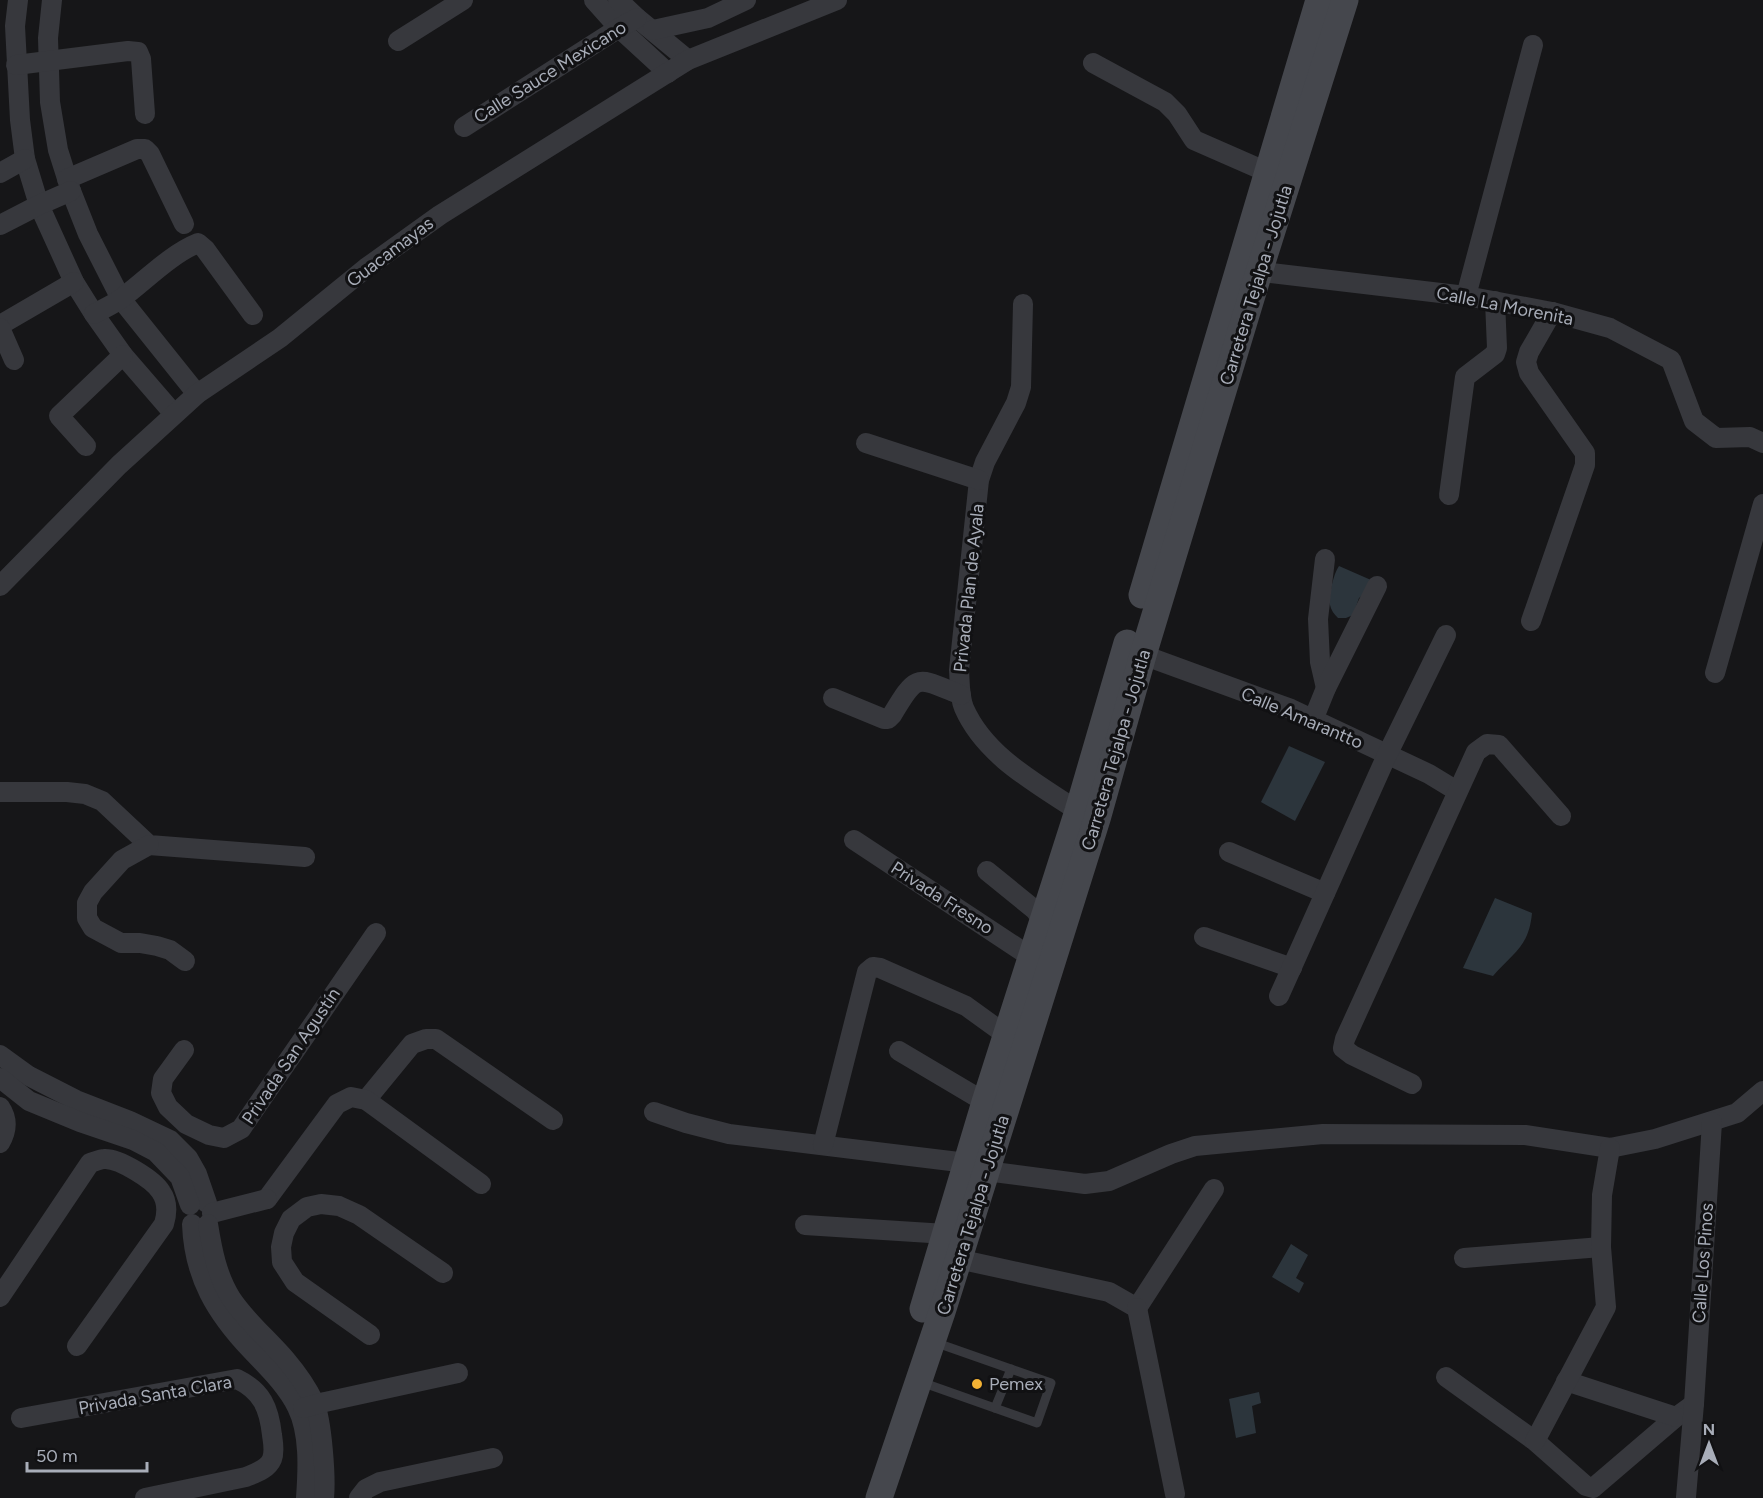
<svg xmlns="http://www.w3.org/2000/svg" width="1763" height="1498" font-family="Figtree,sans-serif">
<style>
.water{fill:#2c353c}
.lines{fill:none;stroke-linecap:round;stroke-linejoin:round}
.lane{stroke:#37383d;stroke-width:9}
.street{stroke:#37383d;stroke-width:20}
.secondary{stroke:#45474d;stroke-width:27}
.poi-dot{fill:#f2b134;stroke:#111113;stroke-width:2}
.labels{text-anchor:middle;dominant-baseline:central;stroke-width:6;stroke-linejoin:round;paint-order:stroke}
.street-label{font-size:18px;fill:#a8adb8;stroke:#111113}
.poi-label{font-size:18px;fill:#a8adb8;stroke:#111113;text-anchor:start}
</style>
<rect width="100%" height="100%" fill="#161618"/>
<g class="water">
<path d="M1339,566L1371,580L1363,595L1359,598L1353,615L1346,618H1338C1334,614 1331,610 1330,605C1329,594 1333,575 1339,566Z"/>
<path d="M1289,746L1325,762L1295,821L1261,802Z"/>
<path d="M1495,898L1532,913C1529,947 1513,953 1493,976L1463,968Z"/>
<path d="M1291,1244L1308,1255L1296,1278L1304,1283L1299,1293L1272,1277Z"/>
<path d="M1259,1392L1261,1403L1252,1406L1256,1433L1236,1438L1229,1399Z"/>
</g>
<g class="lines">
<g class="lane">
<path d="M921,1382L1037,1423L1051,1383L934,1342"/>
<path d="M995,1408L1011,1369"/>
</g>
<g class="street">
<path d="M18,0L15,26L20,120L25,159L39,205L74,282L94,314L123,355L174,414"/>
<path d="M52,0L48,38L50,102L58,150L71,191L88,234L121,299L197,394"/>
<path d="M594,0L619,28L668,73"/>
<path d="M618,0L637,18L688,60"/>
<path d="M653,30L708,18L746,0"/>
<path d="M398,41L463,0"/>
<path d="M1093,63L1165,102L1177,114L1194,140L1267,172"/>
<path d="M16,65L128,51L138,52L141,59L145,114"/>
<path d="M464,127L619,28L637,18"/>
<path d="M0,173L25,159"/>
<path d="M67,179L137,149H145L150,154L184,224"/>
<path d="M0,225L39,205L71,191"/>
<path d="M1246,270L1466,296L1552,312L1610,328L1671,360L1694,421L1716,438L1750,437L1763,443"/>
<path d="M1466,296L1533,45"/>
<path d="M1023,304L1021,387L1016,403L985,462L979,480L959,670C960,682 959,696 964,708C985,756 1036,783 1078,811"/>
<path d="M94,314C103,309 114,304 122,298C146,280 171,254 198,243L205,249L253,315"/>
<path d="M0,325L74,282"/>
<path d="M0,328L14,360"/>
<path d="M866,443L979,480"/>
<path d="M86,446L59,416L123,355"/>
<path d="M1449,495L1465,377L1495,354L1497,348L1495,301"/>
<path d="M1325,559L1318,619L1320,662L1326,688"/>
<path d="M0,586L119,465L197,394L280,338L366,268L440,215L688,60L837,0"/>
<path d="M1531,621L1585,465V453L1529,373L1526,362L1529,352L1552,312"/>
<path d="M1143,655L1291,709L1429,774L1457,791"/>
<path d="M1715,673L1763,504"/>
<path d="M833,698L884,719H888L892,715C918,672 916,677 961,695"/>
<path d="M1313,720L1326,688L1377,586"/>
<path d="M0,792H67L85,794L102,801L149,845L305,857"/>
<path d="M854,840L1031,957"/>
<path d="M149,845L122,860L93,892L87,903V918L93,928L121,943H140L157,946L170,950L185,961"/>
<path d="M1229,852L1325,893"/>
<path d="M987,871L1035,910L1042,919"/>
<path d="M1204,937L1292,968"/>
<path d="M1279,996L1387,755L1446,635"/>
<path d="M184,1050L163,1079L161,1093L168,1107L186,1124L209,1135L224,1138L241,1129L376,933"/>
<path d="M899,1051L985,1102"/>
<path d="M0,1055L29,1076L76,1100L130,1121L170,1140L188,1158L197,1174L207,1203"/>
<path d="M0,1078L29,1101L80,1122L133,1140L156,1152L180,1177L190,1205"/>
<path d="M1412,1084L1352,1055L1343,1048L1345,1039L1476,752L1487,744L1499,745L1561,816"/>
<path d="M366,1100L412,1044L426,1039H436L553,1120"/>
<path d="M0,1107C8,1119 7,1131 0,1143"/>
<path d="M654,1112L686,1123L729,1134L967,1163"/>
<path d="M823,1145L867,972L873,967L880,968L966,1006L1006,1035"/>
<path d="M986,1171L1085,1184L1109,1181L1171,1154L1195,1146L1323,1134L1525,1135L1610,1148L1655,1139L1737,1113L1763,1091"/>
<path d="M267,1199L337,1104L351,1097L366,1100L481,1184"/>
<path d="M212,1213L267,1199"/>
<path d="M192,1224C194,1277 216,1313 251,1350C268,1368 286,1385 297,1407C310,1433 308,1470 306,1498"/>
<path d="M208,1224C212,1249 217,1276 231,1298C246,1321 268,1339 286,1360C297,1373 307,1387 314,1402C322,1420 326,1478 324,1498"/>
<path d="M805,1225L946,1234"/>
<path d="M1464,1258L1601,1247"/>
<path d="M958,1259L1109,1292L1137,1308L1214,1189"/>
<path d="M0,1297L90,1163C94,1162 100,1159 104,1159C119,1158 154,1180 161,1192C168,1202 167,1214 164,1224L77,1346"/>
<path d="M1137,1308L1175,1494"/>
<path d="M370,1335L295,1282L282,1262L281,1247L284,1233L291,1219L307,1207L321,1204L339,1206L359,1215L443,1273"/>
<path d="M1446,1377L1535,1441L1586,1486L1593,1488L1676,1417L1694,1404"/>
<path d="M1566,1381L1676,1417"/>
<path d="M303,1408L325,1402L458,1373"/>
<path d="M21,1418L237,1379C262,1391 269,1408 272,1435C273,1442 275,1451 272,1459C268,1469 256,1473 246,1477L145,1498"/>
<path d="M1535,1441L1606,1307L1601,1247L1602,1195L1610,1148"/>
<path d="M1686,1497L1694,1404L1712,1122"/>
<path d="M359,1498L366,1489L380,1482L493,1458"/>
</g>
<g class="secondary">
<path d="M1142,595L1319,0"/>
<path d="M923,1309L985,1102L1078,811L1127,643"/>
<path d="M879,1498L942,1312L1097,819L1143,655L1259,272L1345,0"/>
</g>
</g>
<circle class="poi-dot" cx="977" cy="1384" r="6"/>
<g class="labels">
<g class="street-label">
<text transform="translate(550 72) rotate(-32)">Calle Sauce Mexicano</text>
<text transform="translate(390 252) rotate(-37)">Guacamayas</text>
<text transform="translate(1256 285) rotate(-73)">Carretera Tejalpa - Jojutla</text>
<text transform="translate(1505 306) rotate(11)">Calle La Morenita</text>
<text transform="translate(969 588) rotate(-84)">Privada Plan de Ayala</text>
<text transform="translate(1302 718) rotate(23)">Calle Amarantto</text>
<text transform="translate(1116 750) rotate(-74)">Carretera Tejalpa - Jojutla</text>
<text transform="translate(942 898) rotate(33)">Privada Fresno</text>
<text transform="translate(291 1056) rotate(-56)">Privada San Agustín</text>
<text transform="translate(973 1215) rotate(-73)">Carretera Tejalpa - Jojutla</text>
<text transform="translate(1703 1263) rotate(-86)">Calle Los Pinos</text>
<text transform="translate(155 1395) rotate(-10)">Privada Santa Clara</text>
</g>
<g class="poi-label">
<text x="989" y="1384">Pemex</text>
</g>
</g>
<g transform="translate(1709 1444)" stroke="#111113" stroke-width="4.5" paint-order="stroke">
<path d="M0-4.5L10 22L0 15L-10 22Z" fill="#a8adb8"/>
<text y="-9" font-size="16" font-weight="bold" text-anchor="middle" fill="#a8adb8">N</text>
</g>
<path d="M27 1462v9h120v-9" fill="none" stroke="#a8adb8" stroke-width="3"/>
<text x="36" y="1462" font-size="18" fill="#a8adb8" stroke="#111113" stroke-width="4.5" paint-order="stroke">50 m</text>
</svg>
